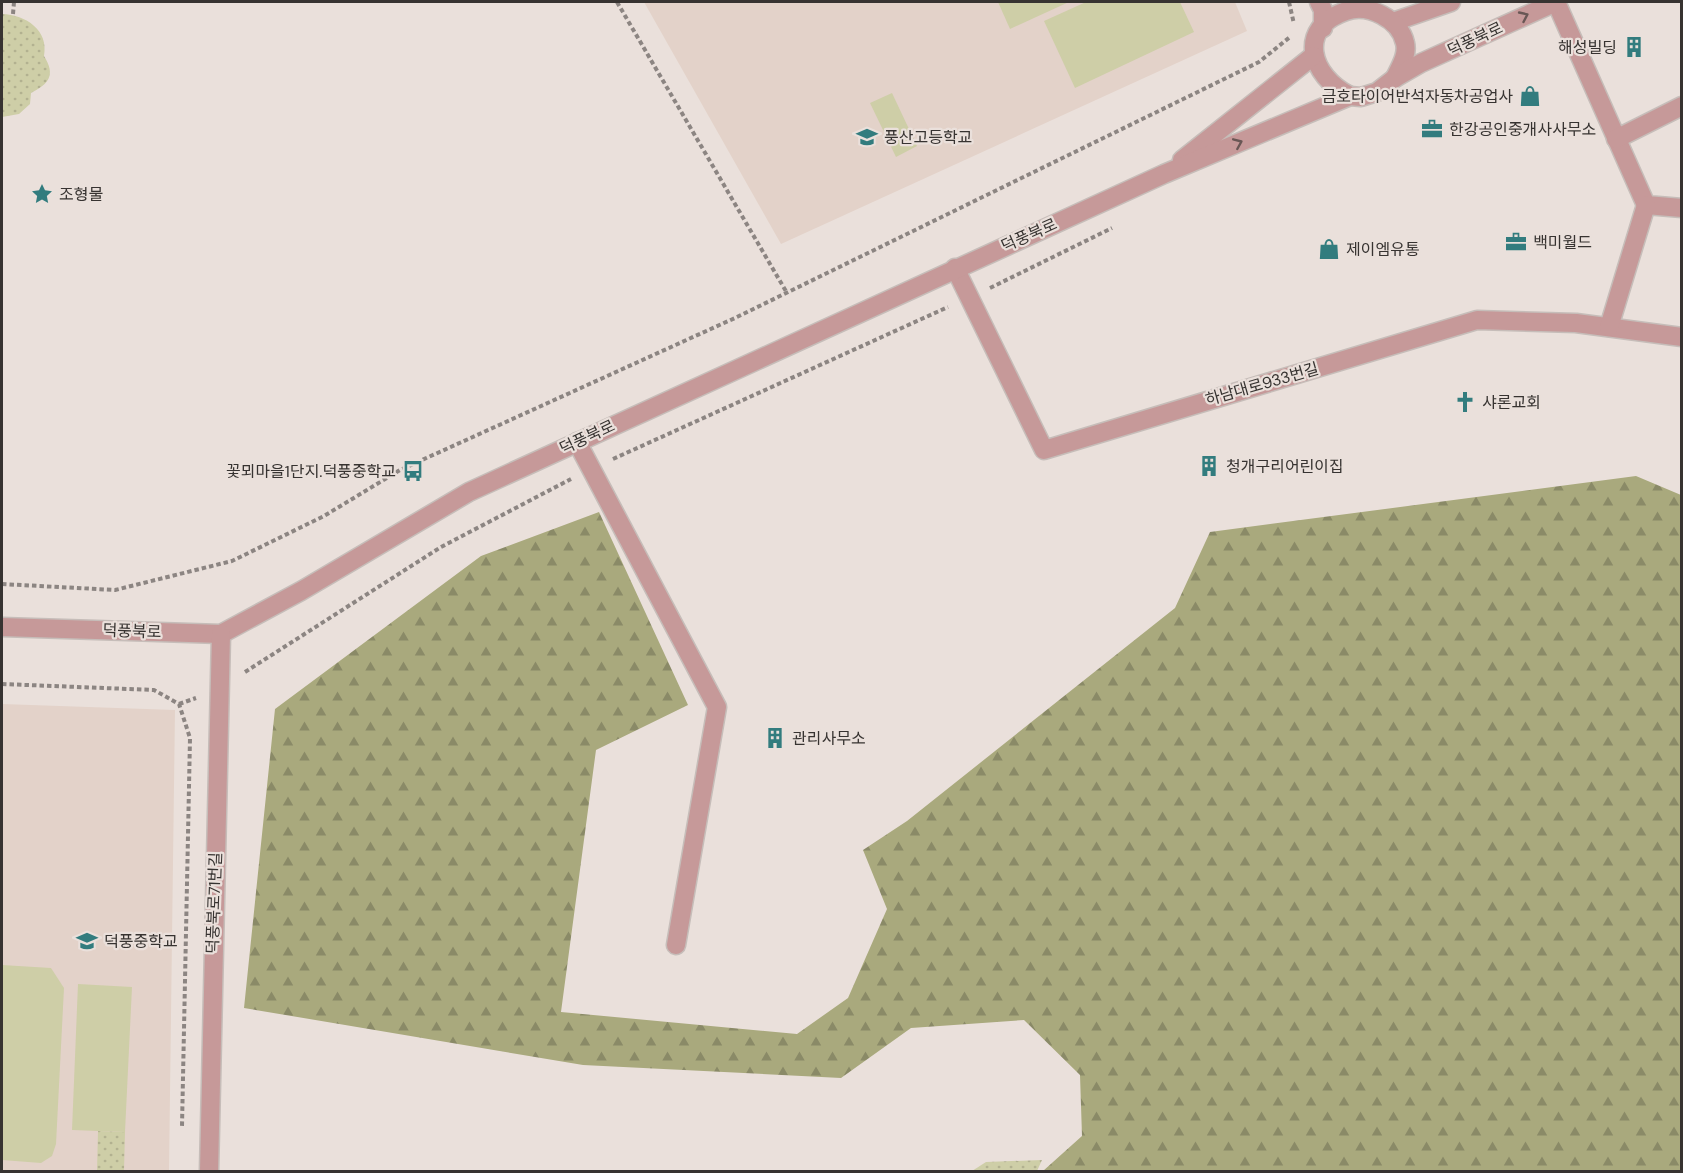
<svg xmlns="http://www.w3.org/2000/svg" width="1683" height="1173" font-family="'DM Sans','Noto Sans KR',sans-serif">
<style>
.built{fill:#e3d2c9}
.forest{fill:url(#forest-firs)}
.park{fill:url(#park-dots)}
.garden{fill:#cecea7}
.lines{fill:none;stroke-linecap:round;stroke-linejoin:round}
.minor-casing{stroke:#c6bdb9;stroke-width:21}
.path{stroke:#8c8582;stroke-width:4;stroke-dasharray:4.5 3;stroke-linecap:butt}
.minor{stroke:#c69999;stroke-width:18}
.oneway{stroke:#695755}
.labels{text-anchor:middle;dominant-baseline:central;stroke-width:4.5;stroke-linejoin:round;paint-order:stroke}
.street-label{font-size:16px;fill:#373331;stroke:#eae0db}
.poi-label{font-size:16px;fill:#373331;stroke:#eae0db;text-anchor:start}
</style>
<defs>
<pattern id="forest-firs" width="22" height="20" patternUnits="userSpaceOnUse" patternTransform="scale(1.5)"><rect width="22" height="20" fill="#a9a97d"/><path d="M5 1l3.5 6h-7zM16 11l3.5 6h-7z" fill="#8a8a67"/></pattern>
<pattern id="park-dots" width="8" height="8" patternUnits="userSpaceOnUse" patternTransform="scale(1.5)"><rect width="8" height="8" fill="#cecea7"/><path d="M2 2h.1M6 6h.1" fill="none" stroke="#b2b190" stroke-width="1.8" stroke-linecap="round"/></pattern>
</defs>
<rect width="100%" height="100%" fill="#eae0db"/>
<g class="built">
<path d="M644,2H1235L1247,31L781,244Z"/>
<path d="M2,704L175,710L169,1171L2,1172Z"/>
</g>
<path class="forest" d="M1636,476L1681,495V1171H1043L1082,1136L1080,1075L1024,1020L911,1028L841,1078L583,1065L244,1008L275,709L481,556L599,512L688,705L596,750L561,1012L797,1034L848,998L887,909L863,850L907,821L1175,608L1210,532Z"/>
<g class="park">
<path d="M2,14C26,15 49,30 44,56C56,75 49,84 31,93L30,104L19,114L2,117Z"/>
<path d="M98,1131L125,1132L124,1171L97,1172Z"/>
<path d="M1042,1160L1037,1171H972L986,1162Z"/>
</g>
<g class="garden">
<path d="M998,2H1069L1010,29Z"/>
<path d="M1086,2H1180L1194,32L1075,88L1044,21Z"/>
<path d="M892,93L917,146L896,157L870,103Z"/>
<path d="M2,965L51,968L64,988L56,1144L52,1156L41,1163L2,1160Z"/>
<path d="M78,984L132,987L125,1132L72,1130Z"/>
</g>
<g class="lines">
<defs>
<g id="minor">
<path d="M1319,2L1323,10V28"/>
<path d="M1556,2L1646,205L1682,208"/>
<path d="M1393,22L1451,2"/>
<path d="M1350,96C1310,76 1296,28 1346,11C1368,3 1400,19 1405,43C1408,55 1400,67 1395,78"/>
<path d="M1616,139L1682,106"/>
<path d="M1182,160L1313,56"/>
<path d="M955,268L1044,450L1477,320L1576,323L1682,337"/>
<path d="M1609,327L1646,205"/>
<path d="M577,442L717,707L676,945"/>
<path d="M2,627L221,634L301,591L469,492L1164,174L1350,96L1361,97L1377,92L1395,78L1421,63L1556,2"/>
<path d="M209,1172L221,634"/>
</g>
</defs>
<use href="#minor" class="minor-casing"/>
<g class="path">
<path d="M617,2L787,293"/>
<path d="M1289,2L1294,24"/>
<path d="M13,14L14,2"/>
<path d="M990,288L1112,228"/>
<path d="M613,459L948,307"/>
<path d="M2,584L115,590L232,561L324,516L400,470L735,318L1259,62L1290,37"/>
<path d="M245,672L441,547L571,479"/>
<path d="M2,684L154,690L179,704L190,738L182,1126"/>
<path d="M179,704L196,698"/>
</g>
<use href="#minor" class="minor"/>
</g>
<defs><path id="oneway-chevron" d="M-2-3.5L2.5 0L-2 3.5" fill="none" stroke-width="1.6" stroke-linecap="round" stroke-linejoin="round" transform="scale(1.5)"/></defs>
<g class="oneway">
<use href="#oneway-chevron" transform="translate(1524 16) rotate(-25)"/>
<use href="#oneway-chevron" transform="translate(1238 143) rotate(-23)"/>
</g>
<defs>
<symbol id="building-bare" viewBox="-9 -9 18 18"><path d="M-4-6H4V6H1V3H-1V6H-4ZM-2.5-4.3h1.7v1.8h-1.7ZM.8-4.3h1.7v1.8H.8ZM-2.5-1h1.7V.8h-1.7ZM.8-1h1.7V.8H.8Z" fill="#327c7e" stroke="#eae0db" stroke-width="2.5" paint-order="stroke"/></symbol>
<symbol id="shop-bare" viewBox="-9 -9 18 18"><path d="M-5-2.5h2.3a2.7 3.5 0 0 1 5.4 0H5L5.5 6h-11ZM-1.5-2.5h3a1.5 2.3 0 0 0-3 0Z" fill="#327c7e" stroke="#eae0db" stroke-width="2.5" paint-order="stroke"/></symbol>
<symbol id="office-bare" viewBox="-9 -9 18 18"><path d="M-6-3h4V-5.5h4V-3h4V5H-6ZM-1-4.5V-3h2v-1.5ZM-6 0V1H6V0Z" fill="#327c7e" stroke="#eae0db" stroke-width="2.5" paint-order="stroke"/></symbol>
<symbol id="school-bare" viewBox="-9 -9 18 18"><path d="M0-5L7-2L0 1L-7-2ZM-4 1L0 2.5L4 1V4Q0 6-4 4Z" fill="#327c7e" stroke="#eae0db" stroke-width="2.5" paint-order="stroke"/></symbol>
<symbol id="sight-bare" viewBox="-9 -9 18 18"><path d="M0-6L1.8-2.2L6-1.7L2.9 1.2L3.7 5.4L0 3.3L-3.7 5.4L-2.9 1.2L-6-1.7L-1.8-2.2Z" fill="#327c7e" stroke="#eae0db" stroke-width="2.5" paint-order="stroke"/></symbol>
<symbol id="church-bare" viewBox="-9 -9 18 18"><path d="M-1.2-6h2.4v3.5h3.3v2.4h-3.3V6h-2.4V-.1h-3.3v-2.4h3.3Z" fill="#327c7e" stroke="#eae0db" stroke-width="2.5" paint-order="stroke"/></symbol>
<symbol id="bus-bare" viewBox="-9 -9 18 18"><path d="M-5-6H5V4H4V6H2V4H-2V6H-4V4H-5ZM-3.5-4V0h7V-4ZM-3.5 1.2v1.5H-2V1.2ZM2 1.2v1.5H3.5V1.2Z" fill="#327c7e" stroke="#eae0db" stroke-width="2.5" paint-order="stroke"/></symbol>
</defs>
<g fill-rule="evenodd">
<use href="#building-bare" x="1619" y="32" width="30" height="30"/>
<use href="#shop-bare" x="1515" y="81" width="30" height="30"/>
<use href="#office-bare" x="1417" y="114" width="30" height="30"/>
<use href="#school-bare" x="852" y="122" width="30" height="30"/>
<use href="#sight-bare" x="27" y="179" width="30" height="30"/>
<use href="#office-bare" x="1501" y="227" width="30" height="30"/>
<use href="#shop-bare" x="1314" y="234" width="30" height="30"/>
<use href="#church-bare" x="1450" y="387" width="30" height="30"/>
<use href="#building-bare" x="1194" y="451" width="30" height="30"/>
<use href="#bus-bare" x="398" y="456" width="30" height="30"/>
<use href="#building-bare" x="760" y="723" width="30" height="30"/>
<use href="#school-bare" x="72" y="926" width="30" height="30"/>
</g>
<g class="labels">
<g class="street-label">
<text transform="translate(1475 39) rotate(-25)">덕풍북로</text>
<text transform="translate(1029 235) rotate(-24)">덕풍북로</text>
<text transform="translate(1262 384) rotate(-16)">하남대로933번길</text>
<text transform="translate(587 437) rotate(-25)">덕풍북로</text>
<text transform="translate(132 631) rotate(2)">덕풍북로</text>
<text transform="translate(214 903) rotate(-88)">덕풍북로71번길</text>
</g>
<g class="poi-label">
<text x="1617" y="47" text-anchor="end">해성빌딩</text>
<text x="1513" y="96" text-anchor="end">금호타이어반석자동차공업사</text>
<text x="1449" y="129">한강공인중개사사무소</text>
<text x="884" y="137">풍산고등학교</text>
<text x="59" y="194">조형물</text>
<text x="1533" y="242">백미월드</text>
<text x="1346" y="249">제이엠유통</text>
<text x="1482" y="402">샤론교회</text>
<text x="1226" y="466">청개구리어린이집</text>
<text x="396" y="471" text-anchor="end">꽃뫼마을1단지.덕풍중학교</text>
<text x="792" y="738">관리사무소</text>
<text x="104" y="941">덕풍중학교</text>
</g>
</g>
<rect width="1683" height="1173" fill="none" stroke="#373331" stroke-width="6"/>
</svg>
